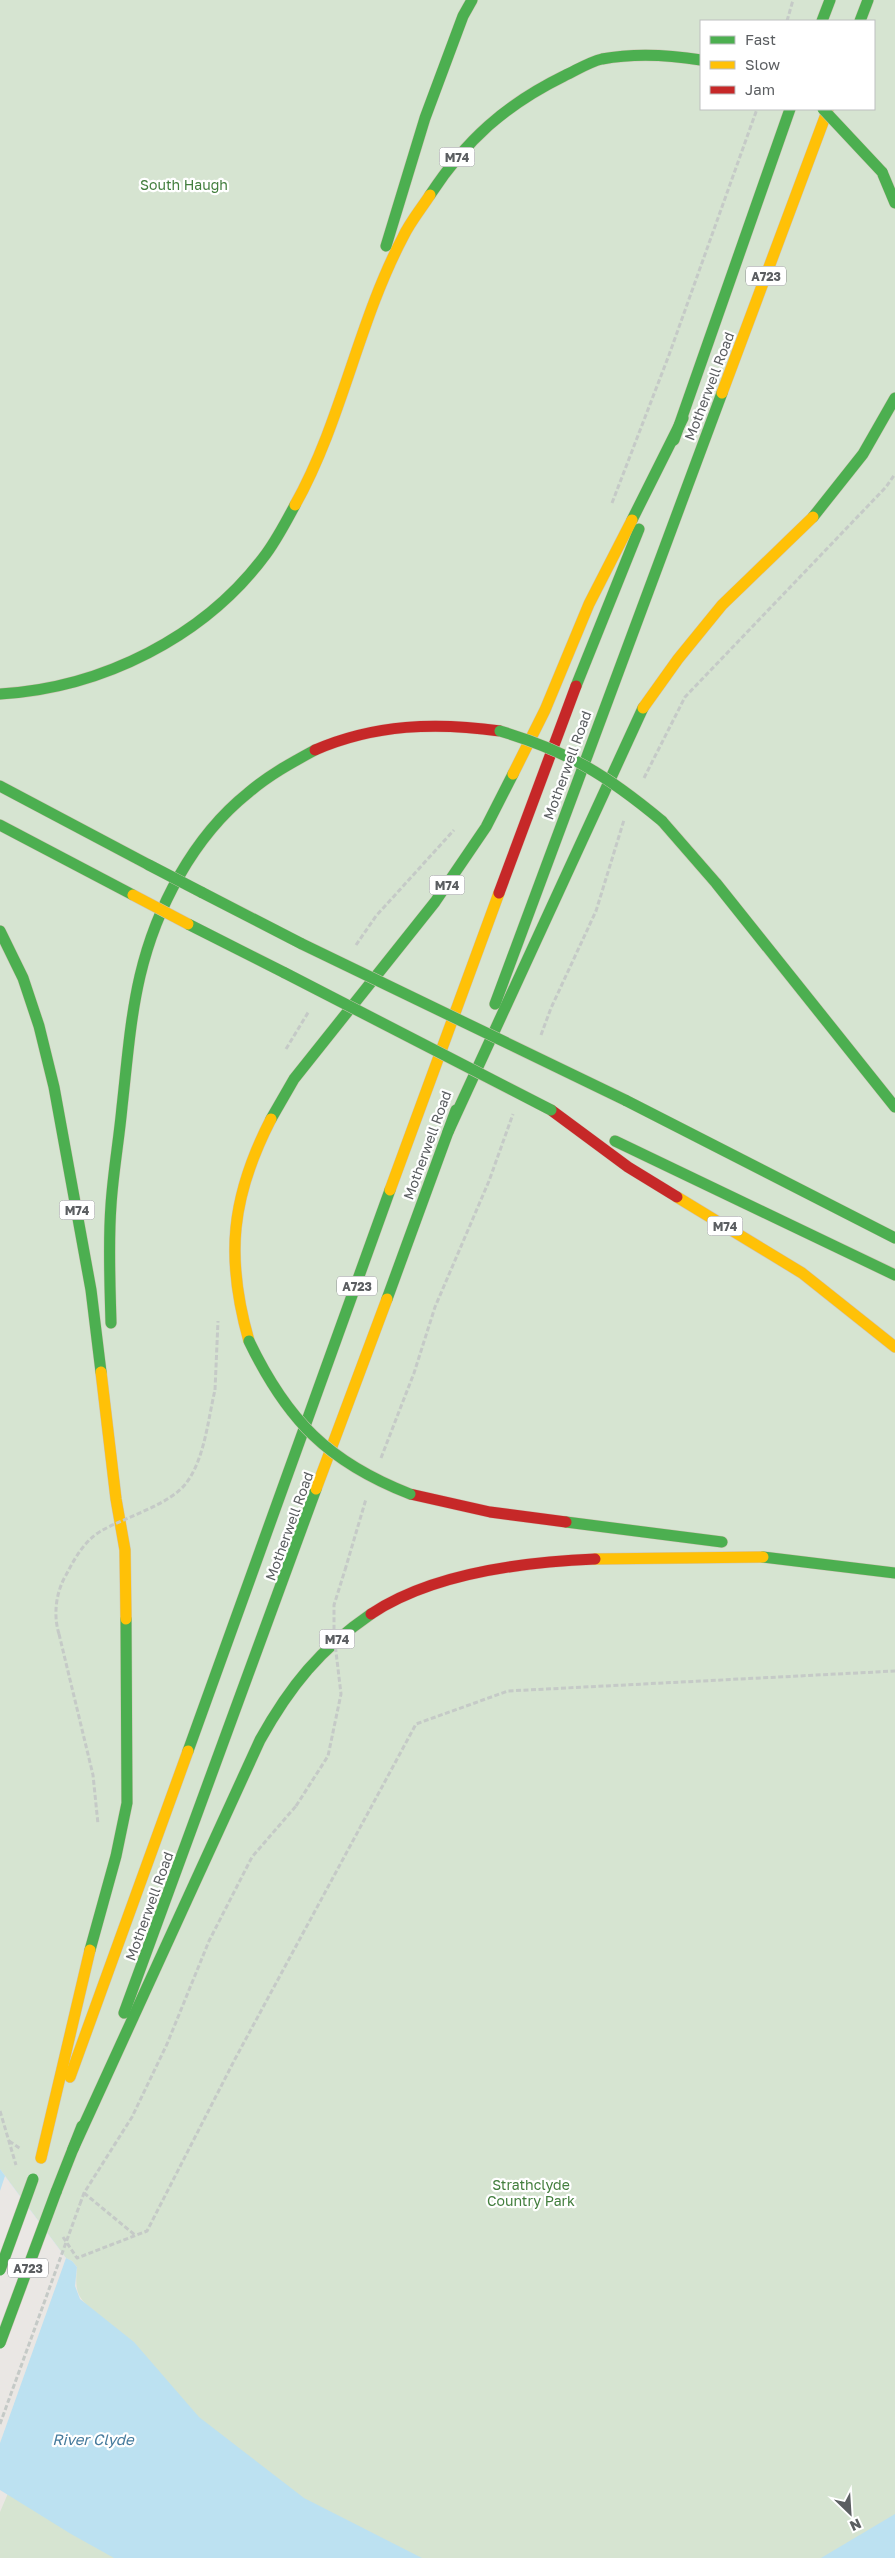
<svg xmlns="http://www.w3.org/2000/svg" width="895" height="2558" font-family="'Golos Text',sans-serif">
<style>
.green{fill:#d6e4d1;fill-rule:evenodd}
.water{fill:#bce1f1}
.pier{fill:#eae7e4}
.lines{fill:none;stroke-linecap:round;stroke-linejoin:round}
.fast-casing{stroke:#cfc4b5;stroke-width:12}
.slow-casing{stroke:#cfc4b5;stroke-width:12}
.jam-casing{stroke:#cfc4b5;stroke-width:12}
.path{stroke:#c5cac7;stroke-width:3;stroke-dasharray:5 2.5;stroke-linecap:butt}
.fast{stroke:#4caf50;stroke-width:11}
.slow{stroke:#ffc107;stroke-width:11}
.jam{stroke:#c62828;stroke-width:11}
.fast-bridge-casing{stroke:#cfc4b5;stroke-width:12;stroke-linecap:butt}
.slow-bridge-casing{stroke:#cfc4b5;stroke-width:12;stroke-linecap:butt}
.path-bridge{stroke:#c5cac7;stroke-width:3;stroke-dasharray:5 2.5;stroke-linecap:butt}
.fast-bridge{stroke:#4caf50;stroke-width:11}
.slow-bridge{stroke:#ffc107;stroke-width:11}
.labels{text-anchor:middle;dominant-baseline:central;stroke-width:4.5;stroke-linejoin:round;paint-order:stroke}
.shield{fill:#fff;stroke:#8c8e90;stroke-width:1}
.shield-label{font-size:12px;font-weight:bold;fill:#5b5e61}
.park-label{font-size:14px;fill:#427e3d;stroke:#fff}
.street-label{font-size:14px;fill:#5b5e61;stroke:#fff}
.water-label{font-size:15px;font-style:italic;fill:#457b9d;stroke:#fff}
</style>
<rect width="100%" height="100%" fill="#eae7e4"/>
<path class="green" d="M0,0H895V2558H0V2512L88,2306C74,2294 76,2283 77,2267L72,2261L66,2258L0,2169ZM701,21H874V109H701Z"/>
<g class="water">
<path d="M0,2169L66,2258L72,2261L77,2267L75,2286L80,2299L134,2342L199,2417L304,2498L422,2558H114L71,2534L0,2490Z"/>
<path d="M895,2514V2558H821Z"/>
</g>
<path class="pier" d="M5,2176L66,2258L0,2443V2191Z"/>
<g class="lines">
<defs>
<g id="fast">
<path d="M822,21L830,0"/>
<path d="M860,21L868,0"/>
<path d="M882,172L895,203"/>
<path d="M430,195C466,140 505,105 564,76C577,70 589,62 602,59C634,53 670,55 701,60"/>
<path d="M386,246L425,118L463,16L472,0"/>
<path d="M674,440L790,109"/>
<path d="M813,517L863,454L895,398"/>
<path d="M632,520L683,418"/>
<path d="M576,686L639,529"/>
<path d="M0,694C102,688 205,637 266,554C277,539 286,522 295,505"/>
<path d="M0,786L149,865"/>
<path d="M662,821L716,883L895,1107"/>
<path d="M0,825L133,895"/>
<path d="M201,892L302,944"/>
<path d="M188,924L285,973"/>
<path d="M0,931L23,978L39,1026L54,1087L91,1290L101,1372"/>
<path d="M495,1004L722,393"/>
<path d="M625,1100L895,1238"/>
<path d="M271,1119L294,1079L435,902L486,827L513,774"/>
<path d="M448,1132L643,708"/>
<path d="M615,1141L895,1275"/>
<path d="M387,1299L456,1110"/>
<path d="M111,1323C110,1284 108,1244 111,1205C113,1173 119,1140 122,1107C127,1063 130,1019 140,976C156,908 193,837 248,793C269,775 291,763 315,750"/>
<path d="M566,1522L722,1542"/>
<path d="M763,1557L895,1573"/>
<path d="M188,1751L390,1190"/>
<path d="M90,1950L116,1856L127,1803L126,1619"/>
<path d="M124,2013L316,1489"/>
<path d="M73,2149L260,1740C290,1686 320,1649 371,1614"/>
<path d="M56,2192L82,2126"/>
</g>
<g id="slow">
<path d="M722,393L828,109"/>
<path d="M295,505C342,421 358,322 403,237C410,222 421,209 430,195"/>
<path d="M643,708L678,659L722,605L813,517"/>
<path d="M513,774L545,710L589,604L632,520"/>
<path d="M390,1190L499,893"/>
<path d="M677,1197L802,1273L895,1347"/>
<path d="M249,1341C225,1257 231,1197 271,1119"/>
<path d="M101,1372L116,1499L125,1550L126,1619"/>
<path d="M316,1489L387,1299"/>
<path d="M595,1559L763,1557"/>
<path d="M70,2077L188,1751"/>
<path d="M41,2158L90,1950"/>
</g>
<g id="jam">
<path d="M315,750C375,724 436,722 500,731"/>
<path d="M499,893L576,686"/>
<path d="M551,1110L628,1167L677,1197"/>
<path d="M410,1494L490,1512L566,1522"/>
<path d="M371,1614C432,1573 523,1562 595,1559"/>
</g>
</defs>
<use href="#fast" class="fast-casing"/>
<use href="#slow" class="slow-casing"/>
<use href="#jam" class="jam-casing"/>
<g class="path">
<path d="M787,21L793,0"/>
<path d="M612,503L669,355L757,109"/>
<path d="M644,778L685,697L886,487L895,474"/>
<path d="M356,945L376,916L454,830"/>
<path d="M541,1035L551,1008L596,911L624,820"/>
<path d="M286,1049L309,1011"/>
<path d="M215,1390L218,1321"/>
<path d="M381,1458L414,1373L435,1307L489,1181L513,1114"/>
<path d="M345,1570L366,1499"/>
<path d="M59,1634L93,1775L98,1824"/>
<path d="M0,2111L16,2165"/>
<path d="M9,2141L21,2149"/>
<path d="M84,2193L135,2235"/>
<path d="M80,2204L84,2193L132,2117L167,2044L209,1941L252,1857L296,1806"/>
<path d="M63,2237L77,2258L147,2231L235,2059L416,1724L508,1691L895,1671"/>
</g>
<use href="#fast" class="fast"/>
<use href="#slow" class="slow"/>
<use href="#jam" class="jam"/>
<defs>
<g id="fast-bridge">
<path d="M823,109L882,172"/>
<path d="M500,731C568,751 608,776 662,821"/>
<path d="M149,865L201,892"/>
<path d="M302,944L625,1100"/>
<path d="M285,973L551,1110"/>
<path d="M249,1341C287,1420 328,1462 410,1494"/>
<path d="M0,2270L33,2179"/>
<path d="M0,2343L56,2192"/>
</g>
<path id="slow-bridge" d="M133,895L188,924"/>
</defs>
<use href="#fast-bridge" class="fast-bridge-casing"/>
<use href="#slow-bridge" class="slow-bridge-casing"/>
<g class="path-bridge">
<path d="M59,1634C53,1615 56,1592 66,1575C75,1558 84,1541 101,1531C125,1517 172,1504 187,1482C205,1457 208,1419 215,1390"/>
<path d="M296,1806L328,1756L341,1694L334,1635V1605L345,1570"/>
<path d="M0,2424L80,2204"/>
</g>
<use href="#fast-bridge" class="fast-bridge"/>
<use href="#slow-bridge" class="slow-bridge"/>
</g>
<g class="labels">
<g class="shield">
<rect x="439.5" y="147.5" width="35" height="19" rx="4"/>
<rect x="746" y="266.5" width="40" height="19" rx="4"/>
<rect x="429.5" y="875.5" width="35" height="19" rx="4"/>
<rect x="59.5" y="1200.5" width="35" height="19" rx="4"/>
<rect x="707.5" y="1216.5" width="35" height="19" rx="4"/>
<rect x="337" y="1276.5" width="40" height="19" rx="4"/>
<rect x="319.5" y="1629.5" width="35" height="19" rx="4"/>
<rect x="8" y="2258.5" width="40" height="19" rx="4"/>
</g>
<g class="shield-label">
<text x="457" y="157">M74</text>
<text x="766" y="276">A723</text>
<text x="447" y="885">M74</text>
<text x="77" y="1210">M74</text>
<text x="725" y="1226">M74</text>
<text x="357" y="1286">A723</text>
<text x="337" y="1639">M74</text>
<text x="28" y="2268">A723</text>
</g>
<g class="park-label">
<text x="184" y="184">South Haugh</text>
<text x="531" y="2184">Strathclyde<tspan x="531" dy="16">Country Park</tspan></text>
</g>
<g class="street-label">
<text transform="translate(709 386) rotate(-69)">Motherwell Road</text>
<text transform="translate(567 765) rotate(-70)">Motherwell Road</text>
<text transform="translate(427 1145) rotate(-70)">Motherwell Road</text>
<text transform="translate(289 1526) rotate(-70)">Motherwell Road</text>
<text transform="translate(149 1906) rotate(-70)">Motherwell Road</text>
</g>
<g class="water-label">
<text x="93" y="2439">River Clyde</text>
</g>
</g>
<rect x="700" y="20" width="175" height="90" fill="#ffffff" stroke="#bdbfc0"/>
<rect x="710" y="36" width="25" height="8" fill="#4caf50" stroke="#bdbfc0"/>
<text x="745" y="45" font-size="15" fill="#5b5e61">Fast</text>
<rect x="710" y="61" width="25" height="8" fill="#ffc107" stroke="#bdbfc0"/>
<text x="745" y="70" font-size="15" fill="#5b5e61">Slow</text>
<rect x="710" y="86" width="25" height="8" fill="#c62828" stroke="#bdbfc0"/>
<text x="745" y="95" font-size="15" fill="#5b5e61">Jam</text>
<g transform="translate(850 2513) rotate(155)" stroke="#ffffff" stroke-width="4" paint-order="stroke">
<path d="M0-4L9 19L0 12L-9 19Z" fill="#5b5e61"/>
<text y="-8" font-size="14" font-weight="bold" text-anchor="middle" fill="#5b5e61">N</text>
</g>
</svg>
